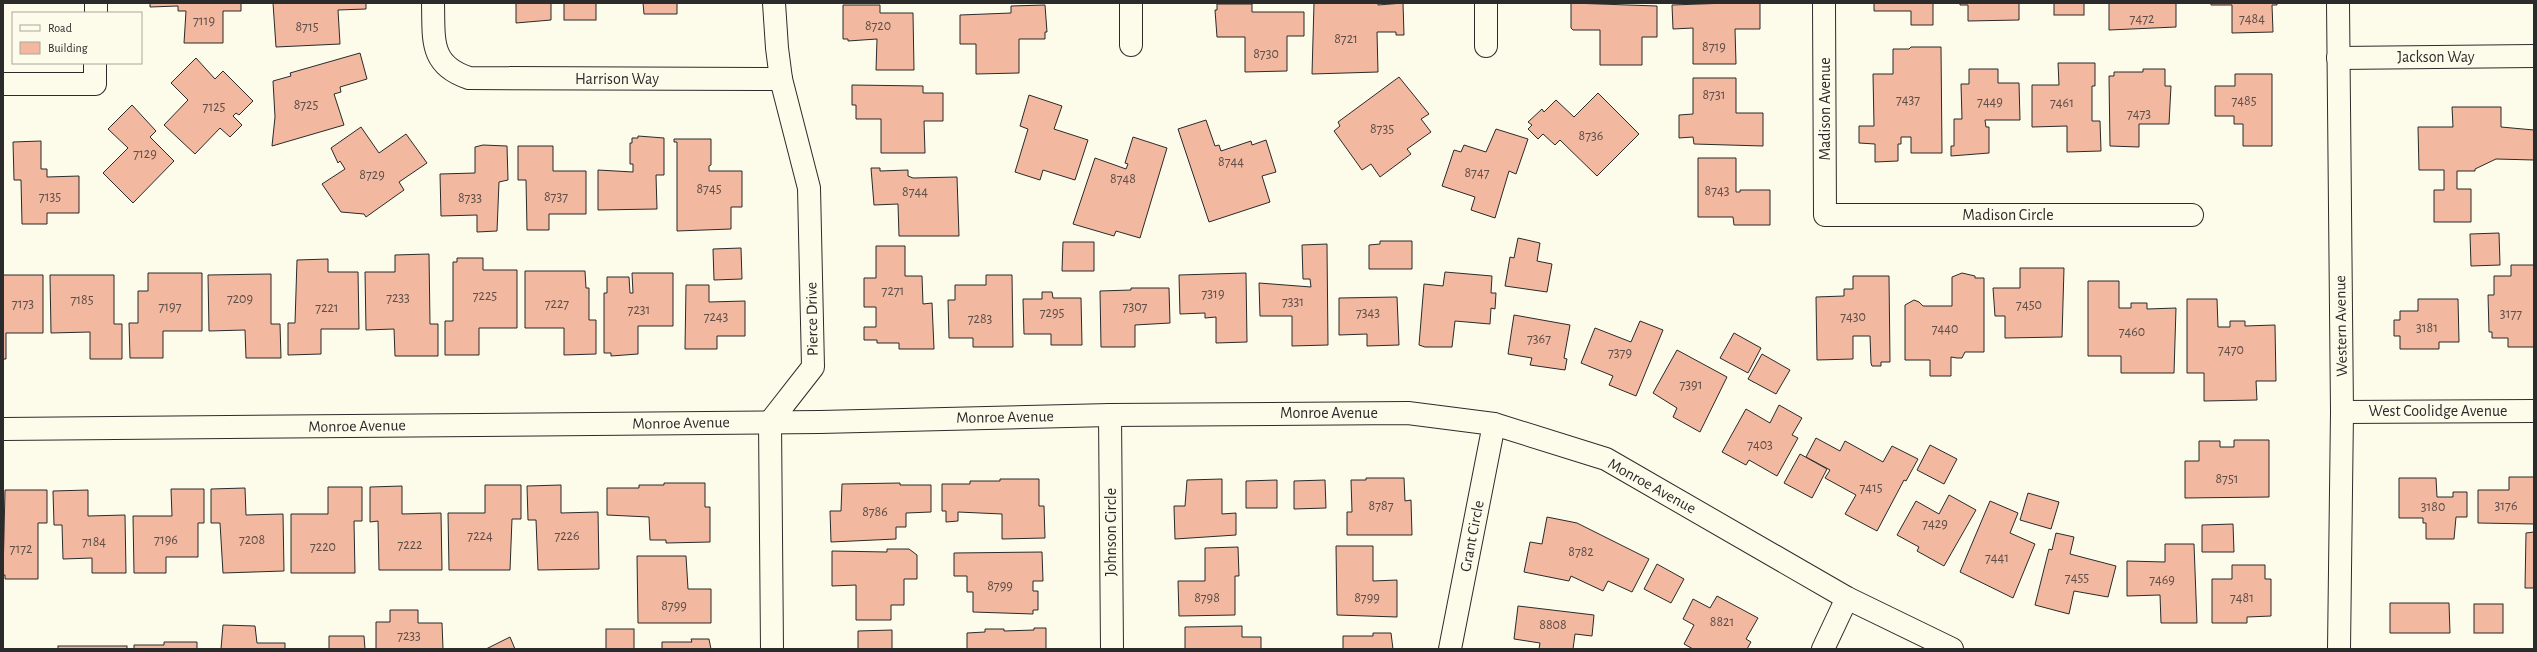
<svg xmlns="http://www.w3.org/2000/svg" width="2537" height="652" font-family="'Alegreya Sans',sans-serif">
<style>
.building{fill:#f2b8a0;stroke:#2b2b2b}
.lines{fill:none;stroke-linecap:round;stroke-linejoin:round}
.minor-casing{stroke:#2b2b2b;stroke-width:24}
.secondary-casing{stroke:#2b2b2b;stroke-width:24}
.minor{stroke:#fdfbea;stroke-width:22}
.secondary{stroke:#fdfbea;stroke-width:22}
.labels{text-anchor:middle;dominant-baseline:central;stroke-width:3;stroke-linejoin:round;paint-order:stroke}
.number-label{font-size:14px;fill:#5d4e48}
.street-label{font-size:16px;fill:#2b2b2b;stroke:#fdfbea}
</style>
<rect width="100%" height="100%" fill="#fdfbea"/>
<g class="building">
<path d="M150,3H241V11H223V43H184L186,11H178V6L150,7Z"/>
<path d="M273,3H366V9L338,10L340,44L276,47Z"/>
<path d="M516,3H551V20L516,23Z"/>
<rect x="564" y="3" width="32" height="17"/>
<path d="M643,3H677V14H644Z"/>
<path d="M1314,3H1378V5L1403,3L1404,35H1396V32H1377L1378,72L1312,74Z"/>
<path d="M1571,3L1657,6V37H1642V65H1600V30H1573L1571,28Z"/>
<path d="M1728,3H1760V29H1735L1736,64H1693V28L1673,29L1672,5Z"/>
<path d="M1874,3H1933V25H1911V11H1874Z"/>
<path d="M1960,3H2019V20L1968,21V5H1960Z"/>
<rect x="2054" y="3" width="30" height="12"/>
<path d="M2109,3H2176V27L2109,30Z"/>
<path d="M2211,3H2277V5H2272L2273,32L2232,33V5H2211Z"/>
<path d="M1217,4H1252V12H1304V36H1287V71L1245,72V37H1217L1215,10H1217Z"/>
<path d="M843,5H880V13H913L914,70H876L877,39L848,41V39H843Z"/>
<path d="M1045,5L1047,32H1045V39H1019V73L976,74V44H960V15L1011,13V6Z"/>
<path d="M1911,47H1941L1942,153H1911V137H1901V144H1898V161L1875,162V144L1859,143V126H1874L1873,74H1893V49H1909Z"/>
<path d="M360,53L367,79L340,87L341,92L334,94L344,125L272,146L275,117L273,81L291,76L290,73Z"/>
<path d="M196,58L215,79L223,71L253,101L239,115L236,113L233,116L242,125L230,137L220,128L195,154L164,125L188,100L171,83Z"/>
<path d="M2058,63H2095V86H2092V121H2100L2101,151L2067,152V126L2032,127V85H2059Z"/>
<path d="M1969,69H1998V83H2019L2020,120H1985L1986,127H1989V153L1951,156V146H1954V119H1962L1961,84H1969Z"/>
<path d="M2143,69H2165V86H2171L2169,124H2139V147L2110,146L2109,76H2114V72H2143Z"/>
<path d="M2235,74H2272V146H2243V124H2234V116H2215V86H2235Z"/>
<path d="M1399,77L1429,114L1421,119L1431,132L1407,149L1411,154L1380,177L1371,164L1362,170L1334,131L1340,126L1338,122Z"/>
<path d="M1693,78H1736V113H1763V146L1694,144L1693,137L1679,138V115L1693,114Z"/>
<path d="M852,85L923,86V93H943V121H924L925,153H881V119H856V105H852Z"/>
<path d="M1598,93L1639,134L1597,176L1560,140L1555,145L1543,134L1538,139L1528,129L1532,125L1528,122L1542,109L1544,112L1556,100L1574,117Z"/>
<path d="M1029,95L1062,106L1054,129L1088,140L1075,180L1043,170L1040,180L1015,172L1028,129L1020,126Z"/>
<path d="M132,105L156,131L150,137L174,161L133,203L103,173L128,148L108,129Z"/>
<path d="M2452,107H2501V127L2534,130V160L2496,159L2475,169V171H2457V189H2471V222H2434V190H2444V170H2419L2418,127H2453Z"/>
<path d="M1206,120L1215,146L1219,145L1221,151L1251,141L1252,145L1266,140L1276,172L1262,176L1270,202L1209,222L1178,129Z"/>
<path d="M361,127L379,153L406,134L427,163L399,182L404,190L366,217L364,214L341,212L322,184L345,169L340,161L338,163L331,148Z"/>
<path d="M1496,129L1528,139L1516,174L1509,171L1495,218L1471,210L1475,197L1442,186L1454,150L1461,152L1464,145L1486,152Z"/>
<path d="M638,136L664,138V175H656L657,209L598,210V170L633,172V164H630V143H632V138H638Z"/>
<path d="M1133,137L1167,148L1140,238L1116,231L1114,236L1073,224L1095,158L1126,169L1128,164L1125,163Z"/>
<path d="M674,139H711V165L709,166V171H742V207H731V229L677,231V142H674Z"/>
<path d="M41,141V169H47V177L79,176V213H47V224H22L21,180H14L13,142Z"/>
<path d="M483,145L507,146L508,180L499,182L497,231L477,232V215L441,216L440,174L475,173V147Z"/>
<path d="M518,146H553V171H586V214H549V230H527L526,180H518Z"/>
<path d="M1698,158H1736V192H1740V190H1770V225H1734L1733,217H1698Z"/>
<path d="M871,168H880V171L908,170V176L913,178L957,177L959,236H899L898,204L874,205Z"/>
<path d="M2499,233L2500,265L2471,266L2470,234Z"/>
<path d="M1518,238L1540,243L1537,261L1552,264L1547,292L1505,286L1510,257L1514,258Z"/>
<path d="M1380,241H1412V269H1369V245L1380,244Z"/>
<path d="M1063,242H1094V271H1062Z"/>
<path d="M1327,244L1328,345L1292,346V316H1260L1259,283L1311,287L1310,279H1303L1302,245Z"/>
<path d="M876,246H905V276H922L923,304L932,303L934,349H899V343H877V340H864V327H876V307H864V278H876Z"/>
<path d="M741,248L742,279L714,280L713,249Z"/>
<path d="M429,254L430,324H438V356H395L394,329L366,330L365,272H395V255Z"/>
<path d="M457,258H483V270H517V328H479V355H445V321H453V262H457Z"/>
<path d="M328,259V272H358L359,329H321V354L288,355V323H295L297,260Z"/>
<path d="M2511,265H2534V347H2508V338H2492V332H2489L2488,295H2494V276H2511Z"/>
<path d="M2020,268H2064L2062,337L2005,338V316H1995L1993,288H2020Z"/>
<path d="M525,271H585L586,288H589V320H596V354L564,355V328H525Z"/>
<path d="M1445,272L1492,276L1491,293H1496L1495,309L1491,308L1490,324L1455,321L1452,347H1425L1419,345L1424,284L1443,286Z"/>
<path d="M148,273H202V331H163V358H130L129,323H138V291H148Z"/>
<path d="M632,273H673V326H638V354L611,356V353H604V293H607V277H629L630,293H633Z"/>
<path d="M1246,273L1247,342L1216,343V317L1205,318V313L1180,314L1179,275Z"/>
<path d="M1962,273L1975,276V278H1984V352H1965L1962,358H1957L1951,357V376H1930V360H1905V305L1914,300L1919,302L1923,306H1952V277Z"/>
<path d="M271,274V324H280L281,358H246L245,330L209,331L208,275Z"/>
<path d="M3,275H43V333H6V359H3Z"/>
<path d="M50,275H114V324H122V359H90V332L51,333Z"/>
<path d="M986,275H1012L1013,347H973V338H949L948,300H955V285H986Z"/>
<path d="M1853,276H1889L1890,362H1881V366H1872L1871,363L1870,336H1853V359L1817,360L1816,297L1844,296V289H1853Z"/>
<path d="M2088,281H2119V308H2131V303H2147V309L2176,308L2174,373H2121V356H2088Z"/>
<path d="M686,285H709V302L745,301V336H717V349H685Z"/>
<path d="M1131,288H1169L1170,323L1135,325V347H1101L1100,291L1131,290Z"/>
<path d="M1042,292H1052L1053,298H1081L1082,345H1051V334H1024L1023,299H1042Z"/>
<path d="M1397,297L1399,345L1367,346V334L1339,335V298Z"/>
<path d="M2187,299H2217L2218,327H2230V321H2245V326L2275,325L2276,381H2256L2257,400L2204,401V373H2187Z"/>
<path d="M2418,299H2458L2459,342H2439V349H2400V336H2394V320H2400V311H2418Z"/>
<path d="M1514,315L1570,325L1564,358L1567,359L1565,370L1530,365L1532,358L1508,354Z"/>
<path d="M1640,321L1663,330L1636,396L1609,385L1613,376L1581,363L1595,328L1631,342Z"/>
<path d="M1734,333L1761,348L1748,373L1720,358Z"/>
<path d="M1677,350L1727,377L1700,432L1673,417L1677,408L1653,393Z"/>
<path d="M1762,354L1790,370L1776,394L1748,379Z"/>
<path d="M1779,405L1802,418L1792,435L1798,438L1777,476L1749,460L1746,465L1722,452L1746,409L1770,423Z"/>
<path d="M1816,438L1840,451L1845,441L1883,462L1892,446L1918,459L1906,481L1904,480L1877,531L1845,514L1856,495L1825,478L1830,470L1806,457Z"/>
<path d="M2234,440H2269V497L2185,498V461H2199V441H2220V447H2234Z"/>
<path d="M1930,445L1957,459L1944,484L1917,470Z"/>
<path d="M1800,454L1827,469L1812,498L1784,483Z"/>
<path d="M2509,477H2534V524L2478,523V490H2509Z"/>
<path d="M1366,478H1404L1405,501L1411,500L1412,535H1347V512H1352L1351,480H1366Z"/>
<path d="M2399,478H2436L2437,497H2453V492H2467V517H2456L2454,539H2426V523H2423V518H2399Z"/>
<path d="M1000,479H1039V506H1044L1045,538L1002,539V514L958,512V521L946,522V511H942V484H970V481H1000Z"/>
<path d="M1222,479V514L1236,513V535L1175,539L1174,506H1185L1187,480Z"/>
<path d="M1277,480V508H1246V481Z"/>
<path d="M1325,480L1326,508L1294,509V481Z"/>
<path d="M664,483H705V507H710V542L666,543V540H650L649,517L607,515V488H639V485H664Z"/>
<path d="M900,483V485H931V512L906,513V527H896V539L831,542L830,511H841L842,484Z"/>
<path d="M485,485H521V519H512L510,570H449L448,513H485Z"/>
<path d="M561,485V513L598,512L599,569L538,570L536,520H528L527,486Z"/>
<path d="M402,486V514L441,513L442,570H379L378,521L370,522V487Z"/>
<path d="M328,487H362V521H354L355,573H291V514H328Z"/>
<path d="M245,488L246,515L283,514L284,571L223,573L220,523H211V489Z"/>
<path d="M171,489H204V523H198V557H166V573H134L133,516H172Z"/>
<path d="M5,490H47V523H38V579H5V575H3Z"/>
<path d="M88,490V516L125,515L126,573H92V558L63,559L62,525H54L53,491Z"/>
<path d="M2028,493L2059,502L2051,529L2020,520Z"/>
<path d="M1949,495L1976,510L1944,566L1917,551L1919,547L1897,535L1916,501L1939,514Z"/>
<path d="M1990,501L2018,513L2010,533L2035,544L2013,598L1960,572Z"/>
<path d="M1547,517L1577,523L1649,559L1632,592L1608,581L1603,591L1571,576L1569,581L1524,572L1530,542L1542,544Z"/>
<path d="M2233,524L2234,552H2202V525Z"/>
<path d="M2534,532V588H2525L2526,533Z"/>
<path d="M2056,533L2074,537L2070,554L2116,566L2108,597L2074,591L2069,614L2035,605L2049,549L2052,550Z"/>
<path d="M2165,544H2194L2197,623H2161L2160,595L2127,596V561L2165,562Z"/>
<path d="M1336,546H1373V581L1397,580V617L1337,615Z"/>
<path d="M1238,547L1239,576H1235V615L1179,616L1178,581H1205V548Z"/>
<path d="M887,549H909L917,555V579H904V605H891V620H856V585L832,586V551L887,552Z"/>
<path d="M1042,552L1043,581H1033V591H1038V610H1033V614L973,612V592H967V576H954V553Z"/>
<path d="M637,556H686L688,589H711V623H638Z"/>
<path d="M1657,564L1684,579L1671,603L1644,589Z"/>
<path d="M2232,565H2265V579H2271V616L2247,617V623H2212V579H2232Z"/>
<path d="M1717,596L1758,618L1746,639L1751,642L1747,649H1693L1684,644L1694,625L1683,619L1693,599L1710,608Z"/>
<path d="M2390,603H2449L2450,633H2390Z"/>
<rect x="2474" y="604" width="29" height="29"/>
<path d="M1518,606L1594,615L1592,636L1575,634L1573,649H1539L1540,643L1514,639Z"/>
<path d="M390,610H418V623H442L443,649H376V622H390Z"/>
<path d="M223,625L255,626L257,643H285V649H221Z"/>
<path d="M1242,626V637H1261V649H1185V627Z"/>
<path d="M1034,628H1046V649H967V633L985,632V629H1004V631L1034,630Z"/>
<rect x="606" y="629" width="28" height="20"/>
<path d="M892,630V649H858V631Z"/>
<path d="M1373,633H1391L1393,649H1343V636H1373Z"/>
<path d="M329,636H364L365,649H329Z"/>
<path d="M510,637L515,649H486Z"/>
<path d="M691,639H709L711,649H662V642H692Z"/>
<path d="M164,642H197V649H134V645H164Z"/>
<rect x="58" y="646" width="69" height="3"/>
</g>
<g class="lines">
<defs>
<g id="minor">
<path d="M433,3C434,39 429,65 469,78L781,79"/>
<path d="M1824,3L1825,215H2192"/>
<path d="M96,13V3"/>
<path d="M1131,45V3"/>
<path d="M1486,46V3"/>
<path d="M2338,58L2534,56"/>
<path d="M3,84H95V63"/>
<path d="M2342,412L2534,411"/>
<path d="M1110,415L1112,649"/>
<path d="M3,429L820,422L1110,415L1408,413L1494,424L1606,459L1847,598L1952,649"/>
<path d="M772,649L770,422L813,367L809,188L781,79L777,48L774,3"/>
<path d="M1450,649L1494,424"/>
<path d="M1823,649L1847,598"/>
</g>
<path id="secondary" d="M2338,3L2342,412L2339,649"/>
</defs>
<use href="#minor" class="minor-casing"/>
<use href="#secondary" class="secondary-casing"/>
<use href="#minor" class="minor"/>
<use href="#secondary" class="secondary"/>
</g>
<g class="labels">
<g class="number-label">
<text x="2142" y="19">7472</text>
<text x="2252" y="19">7484</text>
<text x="204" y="21">7119</text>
<text x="878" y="26">8720</text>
<text x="307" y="27">8715</text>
<text x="1346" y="39">8721</text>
<text x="1714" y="47">8719</text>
<text x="1266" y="54">8730</text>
<text x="1714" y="95">8731</text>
<text x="1908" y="100">7437</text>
<text x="2244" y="101">7485</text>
<text x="1990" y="102">7449</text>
<text x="2062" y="103">7461</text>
<text x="306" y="105">8725</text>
<text x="214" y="107">7125</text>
<text x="2139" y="114">7473</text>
<text x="1382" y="129">8735</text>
<text x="1591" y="136">8736</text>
<text x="145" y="154">7129</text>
<text x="1231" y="162">8744</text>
<text x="1477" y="173">8747</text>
<text x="372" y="175">8729</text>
<text x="1123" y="179">8748</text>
<text x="709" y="189">8745</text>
<text x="1717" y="191">8743</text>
<text x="915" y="192">8744</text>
<text x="50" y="197">7135</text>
<text x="556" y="197">8737</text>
<text x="470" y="198">8733</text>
<text x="893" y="291">7271</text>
<text x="1213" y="294">7319</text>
<text x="485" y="296">7225</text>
<text x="398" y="298">7233</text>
<text x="240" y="299">7209</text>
<text x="82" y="300">7185</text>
<text x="1293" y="302">7331</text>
<text x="23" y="304">7173</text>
<text x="557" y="304">7227</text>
<text x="2029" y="305">7450</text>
<text x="170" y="307">7197</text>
<text x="1135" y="307">7307</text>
<text x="327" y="308">7221</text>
<text x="639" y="310">7231</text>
<text x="1052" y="313">7295</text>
<text x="1368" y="313">7343</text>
<text x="2511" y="314">3177</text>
<text x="716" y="317">7243</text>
<text x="1853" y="317">7430</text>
<text x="980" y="319">7283</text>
<text x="2427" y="328">3181</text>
<text x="1945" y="329">7440</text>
<text x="2132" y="332">7460</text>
<text x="1539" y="339">7367</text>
<text x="2231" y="350">7470</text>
<text x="1620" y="353">7379</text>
<text x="1691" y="385">7391</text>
<text x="1760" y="445">7403</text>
<text x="2227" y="479">8751</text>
<text x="1871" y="488">7415</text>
<text x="1381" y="506">8787</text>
<text x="2506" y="506">3176</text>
<text x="2433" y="507">3180</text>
<text x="875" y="512">8786</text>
<text x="1935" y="524">7429</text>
<text x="480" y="536">7224</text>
<text x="567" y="536">7226</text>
<text x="166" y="540">7196</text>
<text x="252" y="540">7208</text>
<text x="94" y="542">7184</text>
<text x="410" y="545">7222</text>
<text x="323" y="547">7220</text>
<text x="21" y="549">7172</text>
<text x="1581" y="552">8782</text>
<text x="1997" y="558">7441</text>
<text x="2077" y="578">7455</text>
<text x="2162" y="580">7469</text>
<text x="1000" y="586">8799</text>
<text x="1207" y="598">8798</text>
<text x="1367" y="598">8799</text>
<text x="2242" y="598">7481</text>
<text x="674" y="606">8799</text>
<text x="1722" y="622">8821</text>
<text x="1553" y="625">8808</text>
<text x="409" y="636">7233</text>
</g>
<g class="street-label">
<text x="2436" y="57">Jackson Way</text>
<text x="617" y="79">Harrison Way</text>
<text transform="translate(1825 109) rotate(-90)">Madison Avenue</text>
<text x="2008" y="215">Madison Circle</text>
<text transform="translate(812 319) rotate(-91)">Pierce Drive</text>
<text transform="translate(2341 326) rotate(-91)">Western Avenue</text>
<text x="2438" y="411">West Coolidge Avenue</text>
<text x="1329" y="413">Monroe Avenue</text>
<text transform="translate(1005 417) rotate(-1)">Monroe Avenue</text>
<text transform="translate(681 423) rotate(-1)">Monroe Avenue</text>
<text transform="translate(357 426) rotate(-1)">Monroe Avenue</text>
<text transform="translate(1652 486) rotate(29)">Monroe Avenue</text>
<text transform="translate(1111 532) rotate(-90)">Johnson Circle</text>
<text transform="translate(1472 536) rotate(-79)">Grant Circle</text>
</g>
</g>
<rect width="2537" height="652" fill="none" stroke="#2b2b2b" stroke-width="8"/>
<rect x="12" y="12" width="130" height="52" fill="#fdfbea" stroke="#a9a89e"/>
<rect x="20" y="25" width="20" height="6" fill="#fdfbea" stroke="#a9a89e"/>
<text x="48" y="32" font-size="12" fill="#2b2b2b">Road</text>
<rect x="20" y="42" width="20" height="12" fill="#f2b8a0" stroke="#a9a89e"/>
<text x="48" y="52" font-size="12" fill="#2b2b2b">Building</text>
</svg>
